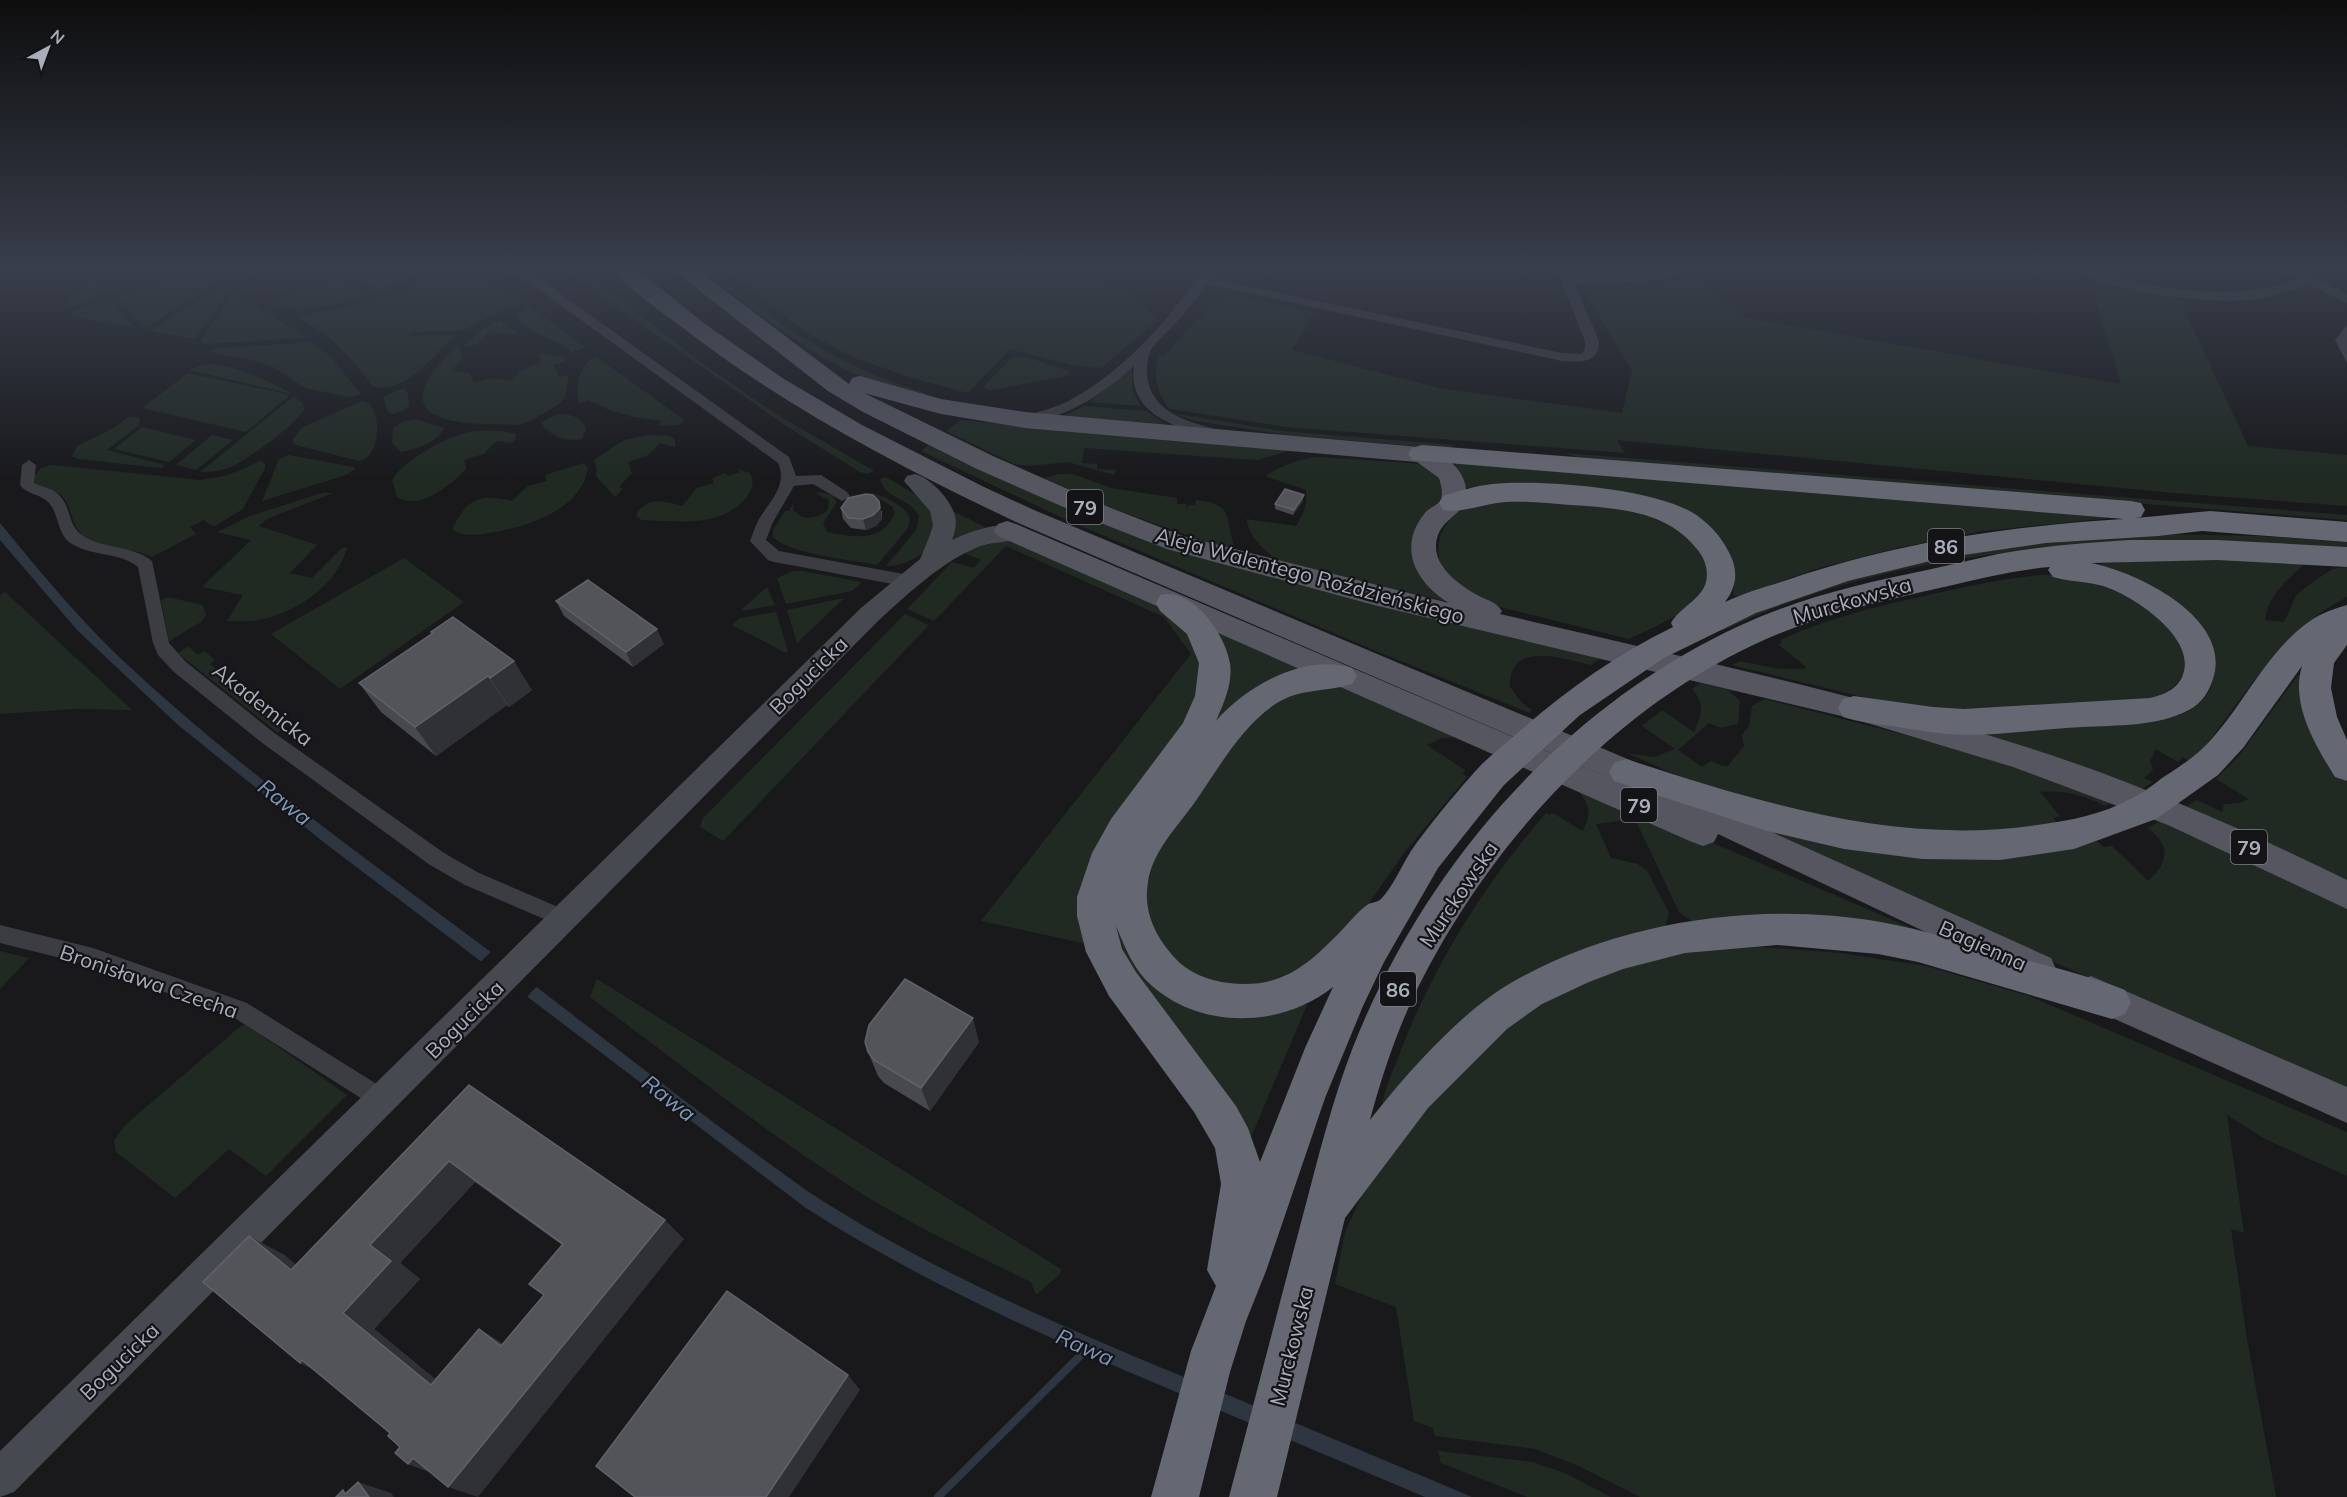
<svg xmlns="http://www.w3.org/2000/svg" width="2347" height="1497" font-family="Mulish,sans-serif">
<style>
.green{fill:#202a23}
.water{fill:#2d3641}
.pier{fill:#19191c}
.lines{fill:none;stroke-linecap:round;stroke-linejoin:round}
.stream{stroke:#2d3641;stroke-width:8}
.street{fill:#3c3c43;fill-rule:evenodd}
.secondary{fill:#474951;fill-rule:evenodd}
.primary{fill:#555660;fill-rule:evenodd}
.highway{fill:#656772;fill-rule:evenodd}
.wall{fill:#47494e;fill-rule:evenodd}
.shaded-wall{fill:#303135}
.building{fill:#52545a;stroke:#606269;stroke-width:1.5;fill-rule:evenodd}
.labels{text-anchor:middle;dominant-baseline:central;stroke-width:4.5;stroke-linejoin:round;paint-order:stroke}
.shield{fill:#141417;stroke:#7d808a;stroke-width:1.5}
.shield-label{font-size:20px;font-weight:bold;fill:#aaaebc}
.street-label{font-size:21px;fill:#aaaebc;stroke:#141417}
.water-label{font-size:22px;font-style:italic;fill:#7f97ba;stroke:#141417}
</style>
<rect width="100%" height="100%" fill="#19191c"/>
<g class="green">
<path d="M421,269L399,284L377,293L355,280L352,270Z"/>
<path d="M433,269H471L522,300L461,331L414,332L407,336L455,335C435,355 406,393 374,387L347,355L327,336L298,317C309,311 326,312 339,309C373,303 407,292 433,269Z"/>
<path d="M563,269H584C637,312 689,355 745,393C786,422 832,446 874,471L867,474L860,472L786,426Z"/>
<path d="M705,269H711C774,324 843,369 923,392L927,396C905,389 881,385 860,376C810,356 747,305 705,269Z"/>
<path d="M724,269H1081L1131,291L1157,321L1101,368L1071,365L1010,349L968,393L912,378L852,357L808,333Z"/>
<path d="M179,272L203,274L218,283L147,327H143L117,296Z"/>
<path d="M94,275L99,276C111,298 85,302 70,308L63,304Z"/>
<path d="M1698,276L1747,318L2121,384L2097,304L2095,281L2119,289L2177,294L2248,446L2347,455V506L2173,493L1617,440L1625,453L1286,427L1170,409C1156,393 1153,375 1158,355L1164,356L1211,304L1234,296L1314,312L1292,350L1439,388L1622,413L1632,371L1582,287L1650,283Z"/>
<path d="M345,277L347,281L372,294C347,301 300,317 276,304L302,286Z"/>
<path d="M222,285L229,290L195,339L150,331Z"/>
<path d="M236,294L305,336L304,338L206,344L200,342L231,295Z"/>
<path d="M106,298L110,299L134,328L74,317L72,312Z"/>
<path d="M528,305L586,348L572,352C556,338 526,334 517,315Z"/>
<path d="M500,320L509,329L518,332L509,335L489,332L477,344L462,348L481,330Z"/>
<path d="M311,342L330,356L361,394L349,397L305,388L275,368L252,360L209,352L211,349Z"/>
<path d="M458,345L463,358L452,370L469,373L474,383L491,378L510,381L522,369L541,363L539,353L563,357L564,362L554,365L559,377L568,375C567,383 568,395 562,401C557,407 529,422 522,424C515,426 506,424 499,424C479,424 417,425 423,393C426,374 446,358 458,345Z"/>
<path d="M1013,356L1029,358L1068,371L1071,375L992,390L986,389L984,387L986,384Z"/>
<path d="M597,357L684,420V421L678,425L659,426L661,421L634,417L609,410L589,400L579,403C576,385 578,363 597,357Z"/>
<path d="M205,364C236,364 266,380 293,394L189,370Z"/>
<path d="M1132,367V391L1141,406L1090,402Z"/>
<path d="M188,373L290,395L246,432L142,408Z"/>
<path d="M398,390L403,389L408,393L409,406L403,411L392,414L388,412L383,397Z"/>
<path d="M294,396L303,404L304,410C293,427 252,456 233,466C223,471 211,472 200,472Z"/>
<path d="M362,401C384,403 381,459 359,461L296,445L292,441L301,428Z"/>
<path d="M1084,406L1146,411L1166,424L1063,416Z"/>
<path d="M1171,413L1282,431L1454,445L1448,449L1286,435L1196,421Z"/>
<path d="M566,414C575,416 583,420 586,429L582,439C566,442 555,437 543,427L542,422L556,415Z"/>
<path d="M130,416L140,418L139,425L107,450L165,465L161,468L78,459L72,456L77,446L115,427Z"/>
<path d="M416,419L444,428C438,442 416,449 401,452L392,443L393,428L404,421Z"/>
<path d="M961,420L1292,450L1257,460L1084,448L1082,463L1097,464V469L1116,470L1114,475L1068,462L1030,466L1014,464L946,431Z"/>
<path d="M142,427L196,440L169,462L114,449Z"/>
<path d="M502,431L516,434L515,440L510,443L497,441L483,454L464,460L466,469C451,485 420,511 397,497L392,480C404,460 446,437 469,432C479,430 491,431 502,431Z"/>
<path d="M212,435L233,440L196,470L176,465Z"/>
<path d="M648,435L670,436L675,440V447L660,443L647,456L628,462L632,473L619,487L623,489L615,497L596,476L597,468L594,460L624,440Z"/>
<path d="M928,445L981,470L1183,553L1292,583L1600,659L1591,665C1564,659 1509,639 1510,687L1522,703L1532,710L1530,713L1376,651L1069,521L921,451Z"/>
<path d="M1566,453L2347,515V520L1581,459Z"/>
<path d="M289,455L354,467L355,469L346,475L262,501L279,459Z"/>
<path d="M1319,457L1423,464L1439,474L1444,496L1427,512L1445,601L1279,561C1263,550 1251,539 1246,519L1296,526C1304,514 1307,505 1306,490L1265,476C1282,466 1300,458 1319,457Z"/>
<path d="M259,461L265,463V468L243,509L215,526L210,525L204,520L190,527L196,534L152,557C131,547 104,550 84,536C70,526 73,506 61,495C54,489 43,487 35,484L33,477L41,468L52,465L200,480C222,478 239,472 259,461Z"/>
<path d="M584,463L588,468C581,511 525,528 488,533C475,535 463,537 452,529C467,499 479,493 512,501L528,486L547,481L545,475Z"/>
<path d="M1456,463L2112,518L1983,531L1897,548L1819,568L1736,597L1733,594L1735,577L1701,524L1511,483L1466,488L1455,467Z"/>
<path d="M738,469L750,473C754,481 753,487 748,495C723,529 679,521 642,520L637,517V513C649,496 664,501 682,506L697,488L714,483L712,478L726,473L728,476L740,472Z"/>
<path d="M1059,474H1073L1111,488L1177,498V504H1187L1186,511L1189,505H1195L1196,500C1234,504 1224,516 1234,545L1229,549L1224,548L1114,509L1044,478Z"/>
<path d="M886,477L921,498L936,512C934,521 933,532 930,541C925,557 901,567 886,566L916,530L919,517C912,498 884,499 880,479Z"/>
<path d="M820,492L831,495L837,502L823,523L827,532C854,538 883,542 895,513L892,506L870,493C883,495 908,507 910,520L907,529L877,565C852,560 789,554 773,537V530L785,511H789L794,503L793,509C802,522 817,519 828,510L829,500L815,493Z"/>
<path d="M322,493H333L267,519L259,526L317,545L290,573L312,578L341,549L347,547C338,585 297,612 259,620C249,622 237,621 227,621L243,595L202,587L251,540L217,532L250,516Z"/>
<path d="M1496,499C1553,503 1679,497 1704,560C1706,564 1709,569 1709,573C1714,604 1651,628 1629,639L1492,605C1477,598 1457,586 1446,572C1430,553 1440,523 1460,511C1470,504 1484,502 1496,499Z"/>
<path d="M953,512H955L985,527L945,545Z"/>
<path d="M2154,534L2260,536L2347,542V549C2282,549 2216,549 2151,548C2120,548 2087,546 2055,548C1940,557 1826,581 1722,631L1718,629L1815,589L1986,548Z"/>
<path d="M1009,539L1146,597L1181,618L1207,677L1087,944L981,921L1191,654L1164,617L1006,546L934,621L907,609L952,562L974,568L981,560L966,554V550Z"/>
<path d="M404,558L464,602L340,689L271,634Z"/>
<path d="M2187,558L2306,562C2289,579 2268,594 2265,620L2284,622L2296,596L2306,587L2332,569L2347,567V597C2282,630 2246,694 2203,749L2190,762L2183,757L2178,762L2156,749L2150,761L2153,770L2144,778L2153,782L2140,790L1983,736L1980,731L2170,718C2199,711 2216,693 2214,662L2096,564Z"/>
<path d="M793,571H802L862,582L852,591L786,604L777,578Z"/>
<path d="M2061,574L2125,591L2175,630L2187,665C2180,684 2172,690 2154,698L1991,712L1904,707L1732,665L1740,661L1779,669H1804L1806,667L1779,645L1782,642L1780,640C1828,618 1878,606 1929,595C1973,585 2017,575 2061,574Z"/>
<path d="M767,587L775,605L740,611Z"/>
<path d="M5,592L132,710L75,709L0,714V595Z"/>
<path d="M167,597L203,605L206,615L201,622L169,641L161,600Z"/>
<path d="M844,598L797,643L787,610Z"/>
<path d="M776,612L788,651L786,653L732,625L740,618Z"/>
<path d="M905,614L929,625L723,841L700,827L703,818Z"/>
<path d="M1210,627L1310,671L1262,687L1245,699L1227,717C1207,744 1187,770 1167,797C1149,822 1129,845 1120,874C1099,940 1156,1002 1218,1013C1248,1018 1275,1014 1303,1004L1307,1005L1251,1137C1228,1090 1191,1050 1158,1009C1142,989 1124,969 1115,945C1090,867 1152,810 1193,752C1209,730 1224,710 1226,683C1228,657 1214,647 1210,627Z"/>
<path d="M188,646L198,655L204,651L215,660L210,664L287,726L278,733L178,653Z"/>
<path d="M2298,675H2301L2335,765L2347,782V883L2184,808L2197,800L2222,812L2224,804L2239,803L2249,799L2216,779L2238,757Z"/>
<path d="M1700,683L1728,690L1740,701L1738,724L1721,728L1709,723L1678,750L1702,767L1711,761L1723,766H1728L1744,746L1742,735L1749,726L1752,706L1764,699L1975,753L2116,801L2105,806C2084,795 2064,790 2040,792L2060,816L2053,818L2057,823L2000,832L1861,828L1692,782L1627,753L1654,757L1675,749L1642,726L1662,710L1694,732C1702,715 1705,703 1692,689Z"/>
<path d="M1336,686L1351,688L1464,737L1442,738L1427,745L1465,770L1463,774L1467,777L1404,853L1357,920L1322,960L1257,989L1197,979L1151,937L1143,887L1156,851L1246,726L1287,695Z"/>
<path d="M1578,791L1676,827L1916,930L1693,922L1679,912L1635,819L1596,824L1611,858L1638,864L1648,872L1669,913L1665,927L1636,935L1383,1107C1382,1091 1394,1070 1399,1055C1434,964 1483,886 1546,813L1549,815L1553,813L1582,831C1592,817 1590,804 1578,791Z"/>
<path d="M1728,819L2074,847L2097,841L2104,847L2112,846L2148,881C2169,863 2171,844 2147,828L2163,820L2347,906V1091Z"/>
<path d="M1761,947L1841,953L1926,966L2029,996L2347,1132V1176L2265,1139L2227,1115L2244,1233L2231,1229L2247,1339L2276,1497H1640L1579,1466L1535,1449L1435,1436L1433,1428L1414,1421L1396,1307L1335,1284L1345,1232L1361,1197L1427,1106L1494,1036L1556,994L1594,977L1635,964L1693,951Z"/>
<path d="M0,951L29,958L0,989Z"/>
<path d="M597,979L1061,1269L1060,1274L1036,1295L1031,1282C968,1251 903,1221 845,1183C757,1126 674,1059 590,997Z"/>
<path d="M242,1025H247L347,1095L266,1176L229,1149L175,1198L116,1152L114,1141L124,1126Z"/>
<path d="M1438,1451L1532,1462L1567,1474L1611,1497H1527L1441,1463Z"/>
</g>
<path class="water" d="M0,523C37,568 74,613 116,654C231,763 361,855 488,950C595,1031 700,1115 809,1192C925,1268 1052,1322 1179,1375C1277,1415 1375,1456 1472,1497H1425C1337,1460 1250,1423 1162,1386C1039,1334 918,1280 806,1208L326,844L178,725L77,630L0,540Z"/>
<path class="pier" d="M493,950L538,985L524,1000L478,964Z"/>
<g class="lines">
<path class="stream" d="M938,1497L1087,1349"/>
<g class="street">
<path d="M511,269H526L789,457L796,476L821,475L847,492L850,496L842,501L813,484L794,486L773,522L766,540L779,551L909,575L915,577L917,581L915,585L909,587L774,562L768,560L750,541C753,534 755,526 759,519C770,501 788,485 778,463Z"/>
<path d="M1203,269H1213L1210,278L1562,353L1581,354L1585,349V341L1556,269H1569L1572,278L1696,269L1662,280L1575,285L1599,341C1599,364 1580,362 1562,361L1206,284C1196,300 1184,314 1171,328C1165,335 1153,344 1150,352C1147,358 1147,368 1147,375C1151,413 1187,421 1218,430L1220,433L1218,436L1213,438C1177,428 1127,414 1134,366C1106,391 1079,410 1043,420C1036,422 1028,425 1020,423L1018,420L1020,417C1038,412 1056,408 1072,399C1125,370 1170,319 1203,269Z"/>
<path d="M2078,269C2100,269 2119,278 2141,283C2193,294 2245,297 2296,280L2298,279L2282,269H2299L2347,294V303L2308,284C2290,291 2270,298 2250,300C2215,304 2104,293 2078,269Z"/>
<path d="M29,460L36,465L34,483C42,487 53,488 59,495C71,506 68,526 82,535C103,550 131,544 152,561L169,643L186,662L273,732L444,853L479,873L572,913L575,919L572,925L565,928L558,925L465,885L430,865L261,742L174,672L158,655L153,643L138,567C119,551 89,557 69,542C56,531 59,511 47,501C39,494 26,494 20,485L22,465Z"/>
<path d="M0,925L93,948L247,1003L391,1093L394,1100L391,1107L383,1110L375,1107L233,1017L93,966L0,943Z"/>
</g>
<path class="secondary" d="M915,474C931,478 951,500 955,516C957,524 955,532 952,540C971,531 998,521 1019,527L1023,533L1019,539C1005,543 991,542 978,547C940,563 909,593 879,620L14,1492L0,1497V1451L861,608L920,559L930,535L933,525L930,511L904,481L907,476Z"/>
<g class="primary">
<path d="M613,269H637L705,324L784,379L862,425L984,487L1034,510L1637,763L1778,835L2051,958L2056,969L2051,980L2039,984L2027,980L1718,834L1714,842L1703,846L1692,842L998,536L994,530L998,524L1007,521L1016,524L1623,784L1016,522C896,465 780,404 675,322C658,309 624,286 613,269Z"/>
<path d="M672,269H696L849,384L852,378L860,376L941,399L1025,412L1431,448C1453,460 1470,476 1466,503C1458,515 1443,521 1438,535C1428,563 1457,584 1479,596C1489,601 1496,602 1502,611L1500,614C1674,655 1849,692 2020,745C2132,780 2241,828 2347,880V909L2168,825L2013,767L1854,719L1374,605L1167,549L1093,520L977,469L863,412L828,391ZM864,393L941,414L1025,428L1417,462L1439,478C1441,485 1444,494 1440,501C1436,506 1429,508 1425,513C1397,547 1415,582 1449,603L1183,536L1111,508L995,457Z"/>
<path d="M2091,976L2347,1087V1123L2079,1003L2074,992L2079,981Z"/>
</g>
<g class="highway">
<path d="M1422,445L2131,501L2141,503L2145,510L2141,517L2136,518L2210,511L2347,522V542L2202,531L2158,536L2046,543L1943,558L1848,581L1756,613L1664,658L1580,715L1504,785L1438,868L1384,962L1363,1006L1325,1098L1266,1271L1246,1321L1230,1372L1199,1497H1151L1191,1351L1216,1286L1207,1270L1221,1184L1215,1148L1194,1112L1109,996L1086,952L1077,916V897L1092,853L1111,819L1183,723L1195,696L1199,663L1187,634L1160,611L1156,603L1160,595C1192,586 1226,635 1230,663C1233,683 1224,703 1216,721C1246,686 1305,653 1352,668L1357,676L1352,684C1327,692 1301,688 1277,703C1241,726 1219,768 1195,802C1178,826 1152,852 1148,882C1143,911 1155,936 1174,957C1188,973 1209,981 1229,983C1281,989 1307,966 1341,931C1349,923 1357,912 1367,905C1371,902 1377,903 1381,899C1392,888 1402,865 1411,851C1429,825 1459,789 1480,766C1491,755 1504,745 1515,735C1563,693 1615,655 1673,627L1671,623C1679,608 1702,599 1706,582C1709,569 1704,557 1696,548C1666,510 1615,508 1570,505C1549,503 1527,501 1506,502C1486,503 1460,514 1443,510L1439,503L1443,496C1459,491 1475,486 1492,484C1541,479 1654,488 1695,514C1708,523 1719,534 1726,547C1738,567 1739,583 1725,602C1746,592 1769,586 1790,579C1898,542 2010,526 2124,519L1412,460L1408,454L1412,448ZM1116,926C1125,947 1133,969 1151,985C1201,1030 1282,1028 1333,987L1305,1048L1260,1162L1248,1128L1236,1106L1136,972L1122,949Z"/>
<path d="M2129,540H2217L2347,547V567L2217,560L2091,563C2137,572 2233,618 2213,679C2209,692 2201,704 2189,710C2157,727 2117,725 2082,727C2043,729 2003,735 1964,735C1940,734 1915,730 1892,726C1875,724 1859,722 1843,717L1838,708L1843,699L1854,696L1933,707L1964,709L2150,698C2166,694 2180,688 2184,671C2193,635 2132,595 2103,586C2086,581 2069,582 2053,577L2048,570L2050,567C2014,570 1979,579 1944,587C1882,601 1822,614 1764,640C1610,709 1483,850 1412,1000C1394,1039 1381,1079 1370,1120C1406,1074 1464,1008 1516,980C1624,920 1761,901 1881,922C1924,930 1966,943 2008,955C2047,966 2088,975 2125,990L2131,1002L2125,1014L2112,1019L1918,962L1878,954L1777,945L1685,953L1623,969L1589,982L1542,1004L1507,1029L1428,1108L1345,1218L1277,1497H1229C1254,1403 1278,1309 1303,1215C1318,1158 1332,1101 1353,1047C1424,867 1562,708 1739,626C1799,598 1863,583 1927,570C1951,565 1974,559 1998,554C2041,546 2085,543 2129,540Z"/>
<path d="M2347,605V645L2334,663L2331,688L2337,717L2347,740V781L2335,777C2316,746 2290,704 2302,666L2243,748L2218,775L2156,819L2074,849L2000,860L1922,859L1844,849L1767,831L1614,781L1609,772L1614,763L1626,759C1758,802 1896,846 2037,825C2069,821 2104,814 2132,798C2143,793 2153,785 2162,778C2176,769 2190,760 2202,749C2242,710 2264,653 2310,621C2321,613 2334,609 2347,605Z"/>
</g>
</g>
<g class="wall">
<path d="M2347,325V363L2335,340Z"/>
<path d="M1303,501L1293,515L1275,509V504Z"/>
<path d="M841,508L882,511V519L876,526L866,530L851,528L843,519Z"/>
<path d="M556,601L664,644L633,667L564,616Z"/>
<path d="M431,632L532,690L509,707L507,705L436,756L381,712L359,683L433,634Z"/>
<path d="M979,1042L930,1111L884,1083L878,1076L868,1052Z"/>
<path d="M469,1085L684,1239L430,1472L408,1464L400,1447L390,1433L313,1369L300,1363L283,1254L296,1265ZM475,1182L562,1245L544,1295L503,1344L479,1329L435,1379L374,1329L420,1279L400,1263Z"/>
</g>
<g class="shaded-wall">
<path d="M1304,495L1303,501L1293,515L1294,510Z"/>
<path d="M879,501L882,519L876,526L866,530L863,519Z"/>
<path d="M657,629L664,644L633,667L626,652Z"/>
<path d="M514,661L532,690L509,707L490,678Z"/>
<path d="M488,676L507,705L436,756L415,727Z"/>
<path d="M973,1018L979,1042L930,1111L921,1088Z"/>
<path d="M449,1161L475,1182L400,1263L420,1279L374,1329L459,1399L431,1385L343,1313L370,1245Z"/>
<path d="M665,1220L684,1239L478,1497L448,1487Z"/>
<path d="M249,1236L283,1254L324,1288L291,1270Z"/>
<path d="M479,1329L505,1345L501,1346Z"/>
<path d="M302,1360L333,1378L300,1363Z"/>
<path d="M848,1375L860,1390L789,1497H766Z"/>
<path d="M413,1458L439,1475L408,1464Z"/>
<path d="M358,1482L391,1493L394,1497H369Z"/>
</g>
<g class="building">
<path d="M1285,489L1304,495L1294,510L1275,504Z"/>
<path d="M866,494L873,495L879,501L880,508L873,515L863,519L848,518L841,508L848,498Z"/>
<path d="M588,580L657,629L626,652L556,601Z"/>
<path d="M453,617L514,661L490,678L488,676L415,727L359,683L433,633L431,632Z"/>
<path d="M905,979L973,1018L921,1088L874,1060L868,1052L865,1042L869,1025Z"/>
<path d="M469,1085L665,1220L448,1487L413,1458L408,1464L395,1453L400,1447L388,1436L390,1433L302,1360L300,1363L203,1282L249,1236L291,1270ZM449,1161L563,1244L529,1284L544,1295L501,1346L479,1329L431,1385L343,1313L391,1261L370,1245Z"/>
<path d="M727,1291L848,1375L766,1497H635L596,1466Z"/>
<path d="M358,1482L369,1497H336L343,1490L345,1494Z"/>
</g>
<linearGradient id="sky" x2="0" y2="1"><stop stop-color="#0e0e0f"/><stop offset="0.56" stop-color="#383e4b"/><stop offset="1" stop-color="#383e4b" stop-opacity="0"/></linearGradient>
<rect width="2347" height="479" fill="url(#sky)"/>
<g class="labels">
<g class="shield">
<rect x="1067" y="490" width="36" height="34" rx="4.5"/>
<rect x="1928" y="529" width="36" height="34" rx="4.5"/>
<rect x="1621" y="788" width="36" height="34" rx="4.5"/>
<rect x="2231" y="830" width="36" height="34" rx="4.5"/>
<rect x="1380" y="972" width="36" height="34" rx="4.5"/>
</g>
<g class="shield-label">
<text x="1085" y="507">79</text>
<text x="1946" y="546">86</text>
<text x="1639" y="805">79</text>
<text x="2249" y="847">79</text>
<text x="1398" y="989">86</text>
</g>
<g class="street-label">
<text transform="translate(1310 575) rotate(15)">Aleja Walentego Roździeńskiego</text>
<text transform="translate(1852 600) rotate(-16)">Murckowska</text>
<text transform="translate(808 675) rotate(-45)">Bogucicka</text>
<text transform="translate(263 704) rotate(38)">Akademicka</text>
<text transform="translate(1458 894) rotate(-56)">Murckowska</text>
<text transform="translate(1983 945) rotate(24)">Bagienna</text>
<text transform="translate(149 981) rotate(19)">Bronisława Czecha</text>
<text transform="translate(464 1019) rotate(-45)">Bogucicka</text>
<text transform="translate(1291 1346) rotate(-76)">Murckowska</text>
<text transform="translate(119 1361) rotate(-44)">Bogucicka</text>
</g>
<g class="water-label">
<text transform="translate(285 802) rotate(38)">Rawa</text>
<text transform="translate(669 1098) rotate(38)">Rawa</text>
<text transform="translate(1085 1347) rotate(24)">Rawa</text>
</g>
</g>
<g transform="translate(48 48) rotate(41)" stroke="#141417" stroke-width="4.5" paint-order="stroke">
<path d="M0-4.5L10 22L0 15L-10 22Z" fill="#aaaebc"/>
<text y="-9" font-size="16" font-weight="bold" text-anchor="middle" fill="#aaaebc">N</text>
</g>
</svg>
